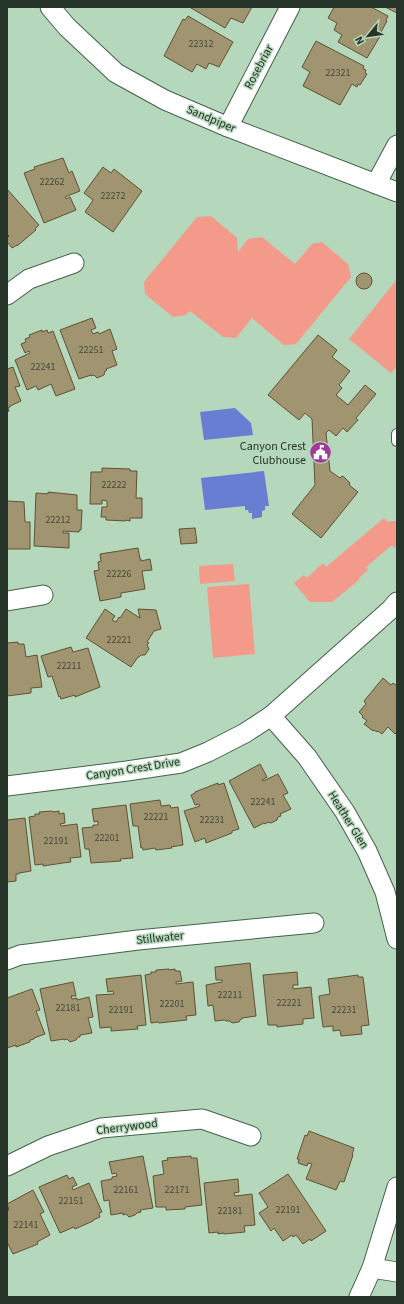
<svg xmlns="http://www.w3.org/2000/svg" width="404" height="1304" font-family="'Source Sans 3',sans-serif">
<style>
.green{fill:#f49a8a}
.water{fill:#677ed3}
.building{fill:#a19470;stroke:#5f5332}
.lines{fill:none;stroke-linecap:round;stroke-linejoin:round}
.lane-casing{stroke:#44624a;stroke-width:12}
.street-casing{stroke:#44624a;stroke-width:21}
.lane{stroke:#fff;stroke-width:10}
.street{stroke:#fff;stroke-width:19}
.labels{text-anchor:middle;dominant-baseline:central;stroke-width:3;stroke-linejoin:round;paint-order:stroke}
.number-label{font-size:10px;fill:#464c3b}
.street-label{font-size:12px;fill:#273429;stroke:#b5d7bb}
.poi-label{font-size:12px;fill:#273429;stroke:#b5d7bb;text-anchor:end}
</style>
<rect width="100%" height="100%" fill="#b5d7bb"/>
<g class="green">
<path d="M211,216L237,238L238,252L248,239L262,237L295,264L312,244L322,242L348,264L351,277L296,344L284,345L252,318L236,338L223,337L190,311L186,315L173,317L145,294L144,282L197,217Z"/>
<path d="M397,279V366L391,373L349,339Z"/>
<path d="M384,518L388,522L391,521H397V545L394,548L392,545L366,567L368,570L359,578V580L332,602H310L294,583L304,575L307,578L323,563L326,567Z"/>
<path d="M233,564L235,581L200,584L199,566Z"/>
<path d="M249,584L255,654L213,658L207,587Z"/>
</g>
<g class="water">
<path d="M235,408L251,423L253,435L204,440L200,412Z"/>
<path d="M264,471L269,506H265V510L262,511V517L252,519V513H249L248,510H245V506L205,510L201,478Z"/>
</g>
<g class="building">
<path d="M192,7H252L243,23L231,18L225,28L191,8Z"/>
<path d="M334,7H371L388,16L386,20L387,21L381,32L382,33L367,58L338,42L342,35L334,30L337,23L328,18Z"/>
<path d="M385,7H397V13Z"/>
<path d="M188,16L233,42L219,67L209,63L206,69L197,64L192,72L164,56L183,19L185,20Z"/>
<path d="M316,41L364,66L363,69L366,70L365,73L367,74L360,85L358,84L357,87L352,84L340,105L303,86L310,72L302,67Z"/>
<path d="M63,158L69,173L72,171L80,191L65,197L66,199L70,197L76,210L44,223L24,173L35,169L34,167Z"/>
<path d="M103,167L111,173L114,169L142,191L113,232L85,212L93,200L84,193Z"/>
<path d="M7,189L39,225L35,229L36,230L17,246V245L12,248L7,242V238L9,236L8,235L7,236Z"/>
<circle cx="364" cy="281" r="8"/>
<path d="M92,318L96,328L91,330L93,334L98,332L99,334L110,329L117,349L112,351L117,365L106,369L107,370L105,371L104,375L97,378L94,375L91,376V375L79,379L60,330Z"/>
<path d="M42,330V332L47,330L48,333L53,331L75,389L56,396L51,384L38,390L36,386L27,390L15,360L30,353L29,351L25,353L21,344L26,342L25,339L30,337L29,335Z"/>
<path d="M318,335L337,350L332,357L350,371L339,385L342,388L336,395L348,405L365,385L376,394L356,418L358,420L347,432L343,428L336,436L329,430L326,433L330,471L340,478L342,476L344,477L350,483L349,485L358,492L321,538L292,514L315,485L312,419L305,413L299,420L268,395Z"/>
<path d="M13,367L20,386L15,387L21,401L10,406V407L8,408L9,411L7,412V369Z"/>
<path d="M102,468L130,469V471H137L136,498H142V518H130V521L125,520V521L106,520V517H101L102,507H107V501L102,500V504H90L91,472H102Z"/>
<path d="M48,492L77,495V510H82L81,530H79V532L63,531V533H69V548L34,546L36,493L48,494Z"/>
<path d="M7,501L24,502L25,522H30V549H7Z"/>
<path d="M195,528L197,543L181,544L179,529Z"/>
<path d="M138,548L140,559H141V561L150,559L152,570L142,571L145,589L121,593V597L100,601L94,571L99,570L98,562L101,561L100,554Z"/>
<path d="M105,609L115,616L112,620L116,622L119,617L120,618L126,609L140,618L138,609L156,610L161,629L154,631L147,642L149,643L147,645L149,649L145,655H141L139,657H138L131,667L86,638Z"/>
<path d="M18,642V644H24L26,657L37,655L42,687L31,688V693L7,696V643Z"/>
<path d="M71,647L73,652L88,648L100,687L75,697V695L61,699L60,696L59,697L52,676L48,677L41,656Z"/>
<path d="M383,678L391,685L393,683L397,686V732L395,734L388,727L382,734L378,731L377,732L374,730L373,731L364,724L367,721L362,717L363,716L359,712L366,704L364,701Z"/>
<path d="M260,764L267,777L262,780L263,781L278,774L288,793L283,795L291,809L280,814L281,816L278,817L277,820L271,823L268,822L265,824L264,823L254,828L229,781Z"/>
<path d="M218,783V785L224,783L239,829L232,831V833L206,843L205,838L195,842L184,811L200,806L199,804L195,805L191,795L195,793V792Z"/>
<path d="M160,800L161,806L170,805L171,808L178,807L183,845L171,847L172,848L156,850L155,848L143,850L142,847L141,848L138,826H133L130,804Z"/>
<path d="M126,805L133,858L120,859L121,861L91,863L89,849H85L82,828L93,827V825H98V821L94,822L92,809Z"/>
<path d="M52,811L53,812L59,811V814L64,813L65,823L60,824L61,826L77,824L81,857L70,858L71,862L63,863L43,866V864L35,865L29,817L35,816V814H40L39,812Z"/>
<path d="M25,818L31,871L19,873V874H16V881L7,882V820Z"/>
<path d="M250,963L256,1016L242,1018V1019L240,1020L239,1022L232,1023L230,1021H226L225,1020L215,1021L213,1005L208,1006L206,985L222,982V980H216L215,967Z"/>
<path d="M169,969V970L175,969V971H180L182,981L176,982V984L193,982L196,1015L186,1016L187,1020L159,1023L158,1022L151,1023L145,975L151,974V972H156V970Z"/>
<path d="M297,972L298,985H293V989L311,987L314,1018L303,1019V1024L277,1027V1025H268L263,975Z"/>
<path d="M141,975L146,1025L137,1026L138,1029L111,1031V1027L100,1028L96,995L114,994L113,991L108,992L106,979Z"/>
<path d="M358,975V977H363L369,1025L361,1026L362,1034L341,1036L340,1030L333,1031V1026L323,1027L319,996L330,994L328,979Z"/>
<path d="M73,982L76,996H71L72,999L77,998V1000L89,997L93,1017L88,1018L92,1033L80,1035V1037H78L76,1040L70,1042L67,1039L64,1040V1039L51,1041L40,989Z"/>
<path d="M32,989L40,1010L36,1011L45,1034L34,1038V1039L30,1040V1042L16,1047V1045L7,1048V998Z"/>
<path d="M309,1131L354,1148L352,1155H353L344,1182L340,1181L336,1190L306,1179L312,1164L308,1163L307,1166L298,1163L299,1159H297L305,1135L307,1136Z"/>
<path d="M143,1156L153,1208L140,1210L141,1212L137,1213L135,1215L129,1217L126,1214L123,1215V1213L111,1215L109,1200L104,1201L101,1181L112,1179V1177L117,1176L116,1173L112,1174L109,1162Z"/>
<path d="M191,1156V1158H197L202,1205L185,1207V1209L166,1210V1207H156L153,1176L164,1174L162,1161L168,1160L167,1158Z"/>
<path d="M288,1174L326,1231L311,1241L310,1239L303,1244L296,1235L293,1237L292,1235L283,1241L274,1228L271,1231L259,1213L268,1207L259,1193Z"/>
<path d="M67,1175L69,1179L73,1177L77,1185L72,1187L73,1190L89,1183L102,1212L99,1213L100,1217L93,1220V1221L75,1229L74,1227L60,1233L39,1187Z"/>
<path d="M238,1179L239,1192L234,1193L235,1196L252,1194L255,1225L244,1226L245,1232L224,1234V1233L218,1234V1232L209,1233L204,1183Z"/>
<path d="M33,1190L44,1212L40,1214L50,1235L37,1242L38,1244L13,1254L7,1242V1210H9L7,1204Z"/>
</g>
<g class="lines">
<defs>
<path id="lane" d="M397,434V441"/>
<g id="street">
<path d="M50,7L67,27L116,73L165,100L228,127L397,192"/>
<path d="M228,127L290,7"/>
<path d="M376,184L397,145"/>
<path d="M7,295L29,279L74,263"/>
<path d="M7,601L43,595"/>
<path d="M271,716L307,757L345,812L367,851L385,892L397,939"/>
<path d="M7,786L127,771L181,763L208,752L245,733L271,716L391,609L397,602"/>
<path d="M7,960L20,955L138,940L314,923"/>
<path d="M7,1166L48,1146L101,1128L202,1119L251,1136"/>
<path d="M372,1268L397,1272"/>
<path d="M359,1297L372,1268L397,1187"/>
</g>
</defs>
<use href="#lane" class="lane-casing"/>
<use href="#street" class="street-casing"/>
<use href="#lane" class="lane"/>
<use href="#street" class="street"/>
</g>
<defs>
<symbol id="civic-disc" viewBox="-11 -11 22 22"><circle r="9.5" fill="#a1389a" stroke="#b5d7bb"/><path d="M-.6-6.5H3V-4.5H.6V-3L4-1V1h2V6H-6V1h2V-1L-.6-3ZM-1.2 2.5V6h2.4V2.5Z" fill="#fff"/></symbol>
</defs>
<g fill-rule="evenodd">
<use href="#civic-disc" x="308" y="440" width="25" height="25"/>
</g>
<g class="labels">
<g class="number-label">
<text x="201" y="44">22312</text>
<text x="338" y="73">22321</text>
<text x="52" y="182">22262</text>
<text x="113" y="196">22272</text>
<text x="91" y="350">22251</text>
<text x="43" y="367">22241</text>
<text x="114" y="485">22222</text>
<text x="58" y="520">22212</text>
<text x="119" y="574">22226</text>
<text x="119" y="640">22221</text>
<text x="69" y="666">22211</text>
<text x="263" y="802">22241</text>
<text x="156" y="817">22221</text>
<text x="212" y="820">22231</text>
<text x="107" y="838">22201</text>
<text x="56" y="841">22191</text>
<text x="230" y="995">22211</text>
<text x="289" y="1003">22221</text>
<text x="172" y="1004">22201</text>
<text x="68" y="1008">22181</text>
<text x="121" y="1010">22191</text>
<text x="344" y="1010">22231</text>
<text x="126" y="1190">22161</text>
<text x="177" y="1190">22171</text>
<text x="71" y="1201">22151</text>
<text x="288" y="1210">22191</text>
<text x="230" y="1211">22181</text>
<text x="26" y="1225">22141</text>
</g>
<g class="street-label">
<text transform="translate(259 67) rotate(-62)">Rosebriar</text>
<text transform="translate(211 119) rotate(23)">Sandpiper</text>
<text transform="translate(133 769) rotate(-9)">Canyon Crest Drive</text>
<text transform="translate(348 820) rotate(58)">Heather Glen</text>
<text transform="translate(160 938) rotate(-6)">Stillwater</text>
<text transform="translate(127 1127) rotate(-7)">Cherrywood</text>
</g>
<g class="poi-label">
<text x="306" y="446">Canyon Crest<tspan x="306" dy="14">Clubhouse</tspan></text>
</g>
</g>
<rect width="404" height="1304" fill="none" stroke="#273429" stroke-width="16"/>
<g transform="translate(368 36) rotate(241)" stroke="#b5d7bb" stroke-width="3" paint-order="stroke">
<path d="M0-3L7 15L0 10L-7 15Z" fill="#273429"/>
<text y="-6" font-size="11" font-weight="bold" text-anchor="middle" fill="#273429">N</text>
</g>
</svg>
